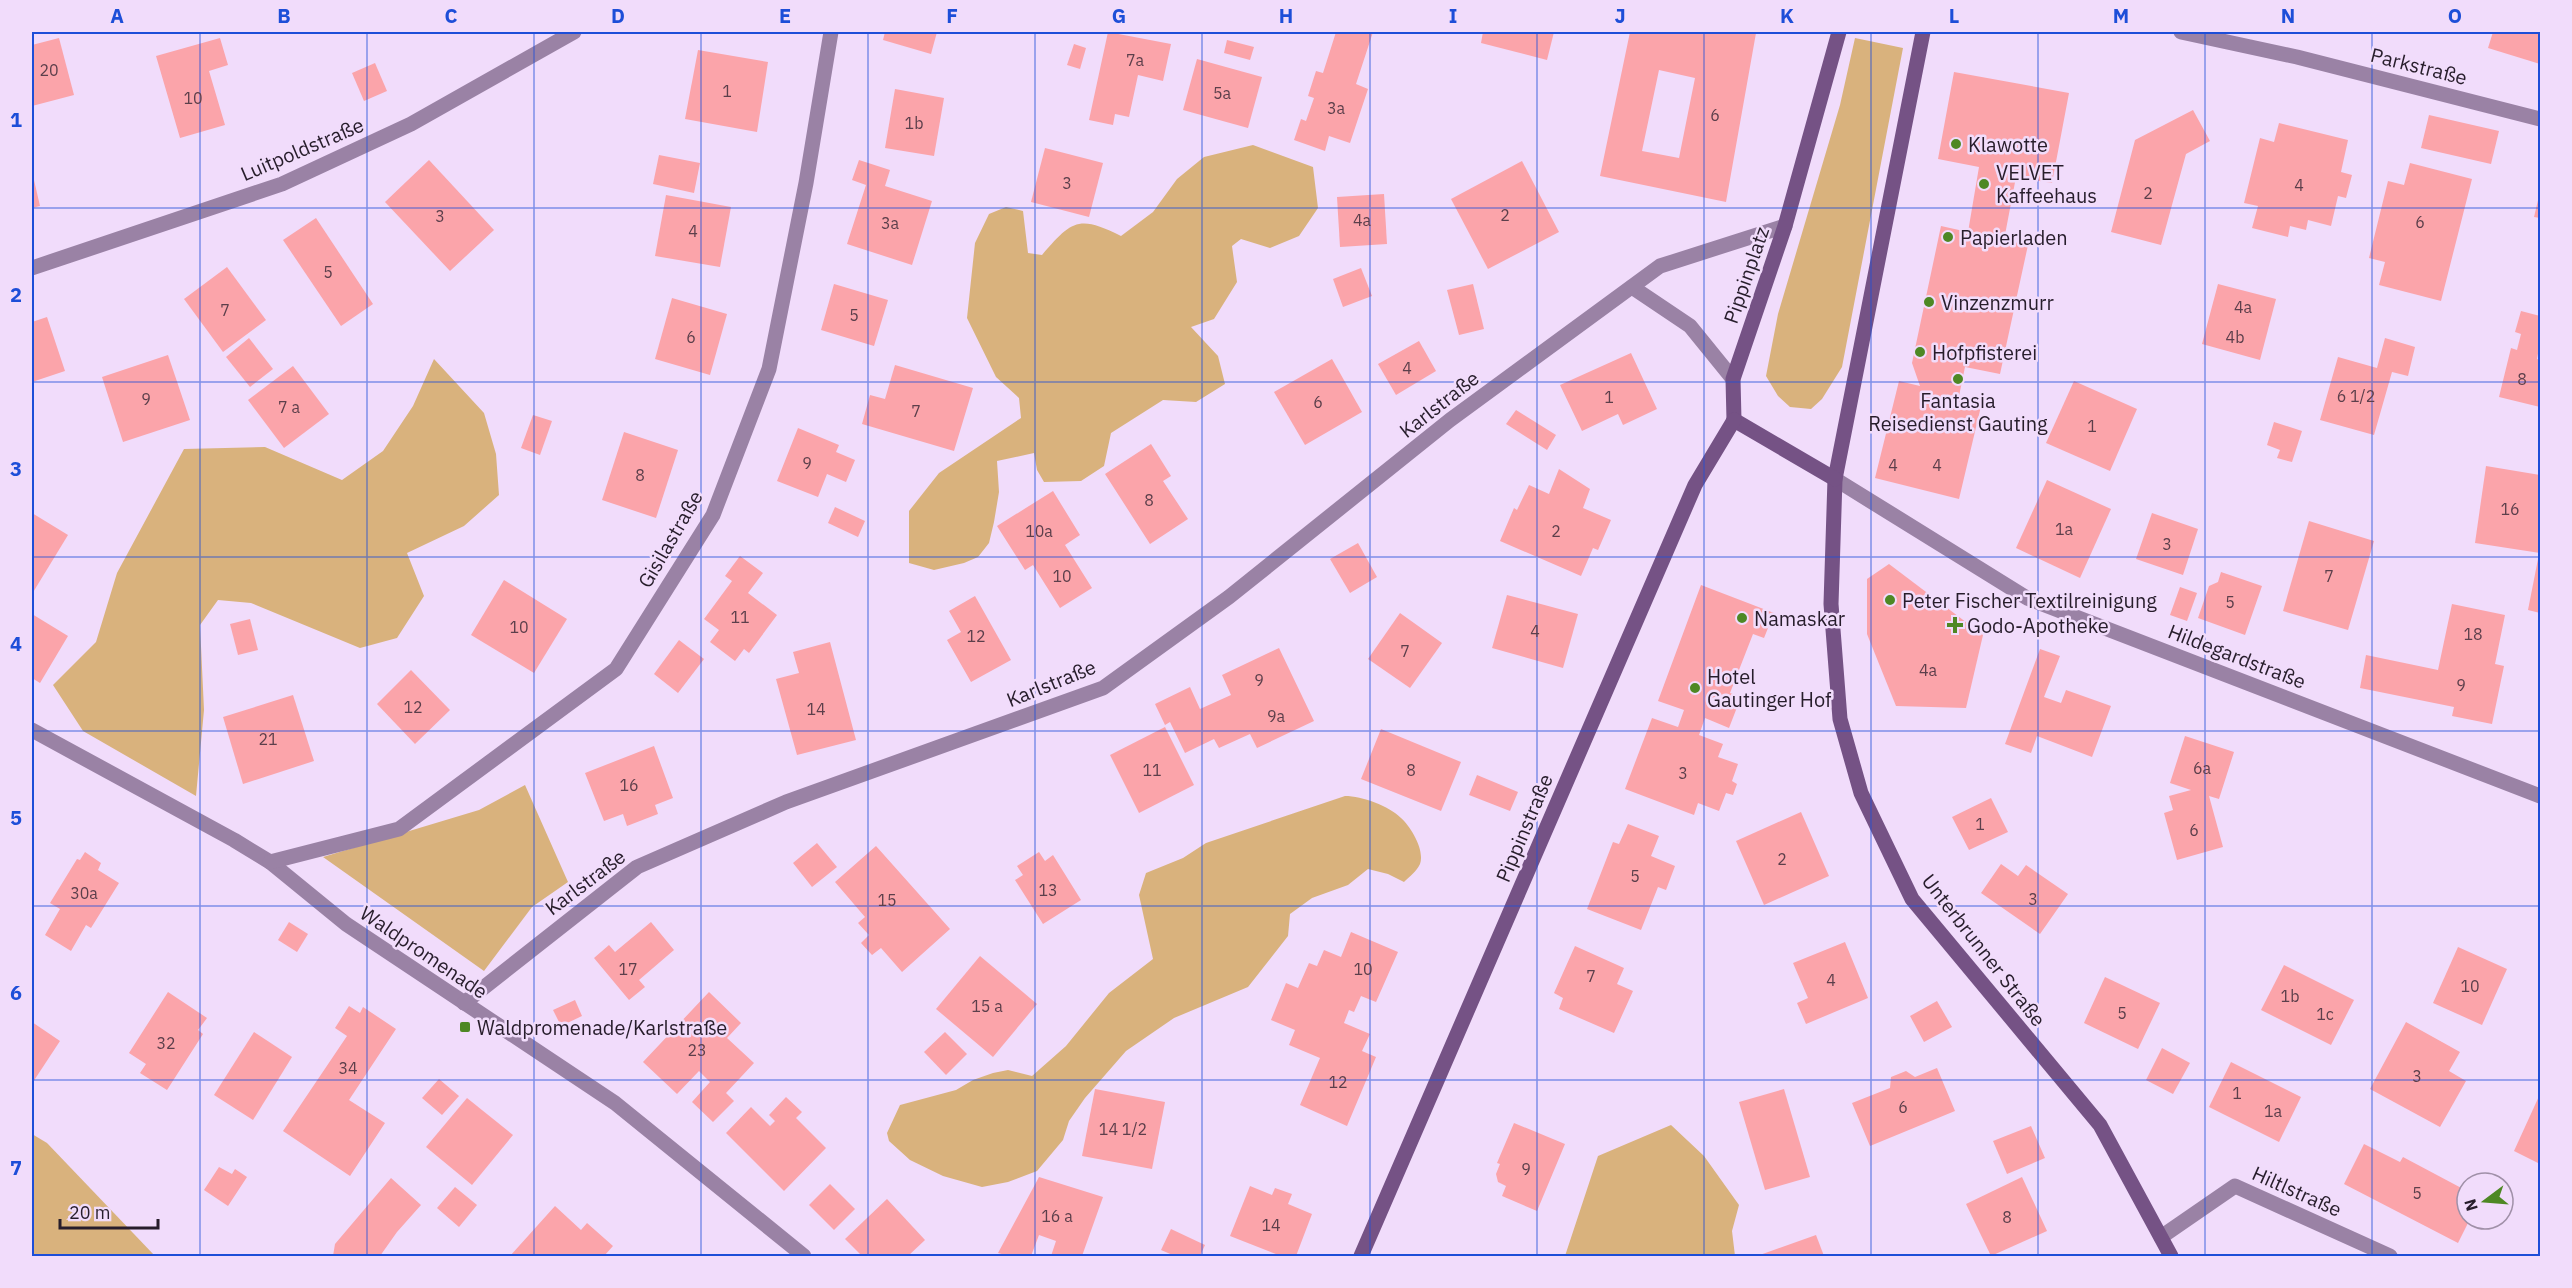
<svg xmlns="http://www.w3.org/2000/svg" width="2572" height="1288" font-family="'IBM Plex Sans',sans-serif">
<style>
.green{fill:#d9b27d}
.building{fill:#fba4aa;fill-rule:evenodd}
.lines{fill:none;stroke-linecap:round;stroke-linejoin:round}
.street{stroke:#9a82a5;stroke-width:15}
.secondary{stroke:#755285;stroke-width:15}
.grid{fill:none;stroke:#1d4ed8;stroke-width:1.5;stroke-opacity:0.55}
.poi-dot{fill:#4e8824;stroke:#f1dcfb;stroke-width:2}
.labels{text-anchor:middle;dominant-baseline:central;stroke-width:5;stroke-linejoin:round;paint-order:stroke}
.number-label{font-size:16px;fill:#5c3f4b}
.street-label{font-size:20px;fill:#271d2b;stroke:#f1dcfb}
.poi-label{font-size:20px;fill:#271d2b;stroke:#f1dcfb;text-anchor:start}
.neatline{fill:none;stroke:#1d4ed8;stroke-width:2}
.grid-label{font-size:20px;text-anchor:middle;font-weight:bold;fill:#1d4ed8}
</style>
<rect width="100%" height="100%" fill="#f1dcfb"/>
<g class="green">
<path d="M1855,38L1903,48L1842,367L1822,399L1811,409L1790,407L1778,396L1766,376L1778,314L1840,105Z"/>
<path d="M1253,145L1313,167L1318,208L1299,236L1270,248L1241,239L1232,246L1237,282L1214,319L1191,327L1218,356L1225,384L1196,402L1163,400L1111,433L1104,466L1081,481L1044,482L1037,470L1034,453L997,461L999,492L994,522L989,543L978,557L964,563L934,570L909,563V511L939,473L1021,418L1019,398L996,377L967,318L975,243L989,214L1006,207L1023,211L1028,253L1042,255C1072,220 1079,215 1121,236L1153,212L1177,179L1204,157Z"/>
<path d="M434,359L484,413L496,454L499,495L464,526L407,553L424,596L397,638L360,648L251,603L218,600L200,625L204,710L196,796L83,731L53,685L96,642L117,573L184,449L265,447L342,480L383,451L413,406Z"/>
<path d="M525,785L568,882L532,907L484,971L323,857L479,810Z"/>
<path d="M1345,796C1362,796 1389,806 1401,818C1411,827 1425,850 1420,864C1417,871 1409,877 1404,882L1388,874L1368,869L1348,885L1312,898L1290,914L1288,936L1248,987L1174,1018L1126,1051L1085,1098L1069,1121L1063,1140L1037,1171L1008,1182L982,1187L943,1176L910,1160L889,1141L887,1133L900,1105L956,1090L973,1080L993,1073L1008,1070L1032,1076L1066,1046L1109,993L1153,959L1139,895L1146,873L1183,858L1206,843Z"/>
<path d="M1671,1125L1704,1156L1739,1205L1732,1231L1735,1256H1565L1598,1156Z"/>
<path d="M32,1134L47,1143L155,1256H32Z"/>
</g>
<g class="building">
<path d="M885,32H937L931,54L883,40Z"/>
<path d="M1108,32L1171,44L1163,81L1138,75L1129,117L1115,114L1113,125L1089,120Z"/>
<path d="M1336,32H1373L1356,84L1368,89L1350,143L1329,136L1325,151L1294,140L1301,119L1306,121L1314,98L1308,96L1316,71L1323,73Z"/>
<path d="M1483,32H1554L1547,60L1481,43Z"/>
<path d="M1630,32L1756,33L1726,202L1600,176ZM1659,70L1695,78L1679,158L1642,151Z"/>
<path d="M2493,32H2540V64L2488,48Z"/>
<path d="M59,38L74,95L32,106V45Z"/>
<path d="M220,38L228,65L209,71L225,125L180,138L156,56Z"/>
<path d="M1227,40L1254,47L1250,60L1224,53Z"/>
<path d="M1074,44L1086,48L1080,69L1067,65Z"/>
<path d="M698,50L768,62L757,132L685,119Z"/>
<path d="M1197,59L1262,77L1248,128L1183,110Z"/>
<path d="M375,63L387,91L364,101L352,73Z"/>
<path d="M1954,72L2069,93L2052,183L2016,177L2004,240L2028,245L2000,374L1965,367L1959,396L1982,402L1959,499L1875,478L1899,381L1920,386L1912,363L1941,226L1968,232L1979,167L1938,159Z"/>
<path d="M895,89L944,98L934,156L885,148Z"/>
<path d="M2193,110L2210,141L2186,154L2161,245L2111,232L2135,140Z"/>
<path d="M2429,115L2499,131L2491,164L2421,148Z"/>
<path d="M2279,123L2348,140L2341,172L2352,175L2346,198L2338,196L2331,226L2308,220L2306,230L2290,226L2288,237L2252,228L2258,206L2244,203L2260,138L2274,142Z"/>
<path d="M1045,148L1103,163L1089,217L1031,202Z"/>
<path d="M659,155L700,163L694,193L653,184Z"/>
<path d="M429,160L494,230L450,271L385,202Z"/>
<path d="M859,160L890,170L885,186L932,201L912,265L847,244L866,185L852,180Z"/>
<path d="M1522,161L1559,232L1488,269L1451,199Z"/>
<path d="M2410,163L2472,179L2441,301L2379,285L2385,262L2369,258L2388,181L2404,185Z"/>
<path d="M34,180L40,206L32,208V181Z"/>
<path d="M2540,192V218L2534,217Z"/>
<path d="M1384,194L1387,244L1340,247L1337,197Z"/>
<path d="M666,195L731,207L720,267L655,256Z"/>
<path d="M316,218L373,304L341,326L283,240Z"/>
<path d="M227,267L266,320L223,352L184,299Z"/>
<path d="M1361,268L1372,296L1343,307L1333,279Z"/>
<path d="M834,284L888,300L874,346L821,330Z"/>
<path d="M1473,284L1484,329L1459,335L1447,290Z"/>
<path d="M2218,284L2276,299L2260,360L2202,344Z"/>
<path d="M672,298L727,314L710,375L655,359Z"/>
<path d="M2521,311L2540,316V343L2537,359L2540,360V407L2499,397L2511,348L2517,350L2521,334L2515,332Z"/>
<path d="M47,317L65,371L32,382V322Z"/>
<path d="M249,338L273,369L250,387L226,357Z"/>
<path d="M2385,338L2415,347L2408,376L2392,372L2374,435L2320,420L2338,357L2377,368Z"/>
<path d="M1419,341L1436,371L1396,395L1378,364Z"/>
<path d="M1631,353L1657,409L1623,425L1618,414L1582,431L1560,385Z"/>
<path d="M168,355L190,420L123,442L102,377Z"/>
<path d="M1332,359L1362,412L1305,445L1274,392Z"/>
<path d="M895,365L973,388L954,451L862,424L870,395L885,399Z"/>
<path d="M293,366L329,414L284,448L248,400Z"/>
<path d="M2074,381L2137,409L2110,471L2046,443Z"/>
<path d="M1516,410L1556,435L1547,450L1506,424Z"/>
<path d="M533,415L552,421L540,455L521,448Z"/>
<path d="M2274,422L2302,431L2292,462L2277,458L2280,450L2267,445Z"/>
<path d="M798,428L839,445L836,452L855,460L846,482L827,474L818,497L777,481Z"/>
<path d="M624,432L678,450L656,518L602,500Z"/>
<path d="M1151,444L1171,476L1163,481L1188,519L1150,544L1105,474Z"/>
<path d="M2486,466L2540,475V553L2475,543Z"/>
<path d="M1559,469L1590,489L1583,508L1611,520L1598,550L1593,548L1581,576L1500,541L1514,508L1517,510L1529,485L1549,494Z"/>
<path d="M2047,480L2111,509L2080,578L2016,548Z"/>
<path d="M1053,491L1080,535L1065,545L1092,588L1060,608L1033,565L1025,570L997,526Z"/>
<path d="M835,507L865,521L858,537L828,523Z"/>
<path d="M32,513L68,535L32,594Z"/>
<path d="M2152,513L2198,529L2183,575L2136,559Z"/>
<path d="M2309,521L2374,541L2348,630L2283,611Z"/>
<path d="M1358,543L1377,577L1350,593L1330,559Z"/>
<path d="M740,556L763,573L748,593L777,615L749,653L744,649L735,661L710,642L719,630L704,619L732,581L725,576Z"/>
<path d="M2538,559H2540V613L2528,610Z"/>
<path d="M1889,564L1983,635L1966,708L1896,706L1867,634V579Z"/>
<path d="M2221,572L2262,586L2245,635L2198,618L2209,586L2218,582Z"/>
<path d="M504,580L567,619L534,673L471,635Z"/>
<path d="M1701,585L1774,613L1764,638L1753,634L1730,693L1741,697L1729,728L1705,718L1699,735L1723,744L1718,757L1738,764L1732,781L1737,784L1733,795L1726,793L1719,811L1698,803L1694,815L1625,789L1652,718L1678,727L1684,710L1658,701Z"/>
<path d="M2180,587L2197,593L2187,621L2170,615Z"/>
<path d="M1507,595L1578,614L1563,668L1492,648Z"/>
<path d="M975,596L1011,660L971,682L947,640L961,632L949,611Z"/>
<path d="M2452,604L2505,615L2495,664L2504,666L2492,724L2452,716L2454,707L2360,688L2366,655L2438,670Z"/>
<path d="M1400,613L1442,643L1410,688L1368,659Z"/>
<path d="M32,614L68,636L40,683L32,678Z"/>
<path d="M250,619L258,650L238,655L230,624Z"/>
<path d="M679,640L704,659L678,693L654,674Z"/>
<path d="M830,642L856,740L797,755L776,679L799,673L793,652Z"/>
<path d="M1279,648L1314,721L1257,748L1250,734L1219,748L1214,739L1185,753L1170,722L1165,725L1155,704L1190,687L1200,709L1231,695L1222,675Z"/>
<path d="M2040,649L2060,656L2044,697L2061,703L2066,690L2111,706L2092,757L2037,736L2031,753L2005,744Z"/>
<path d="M411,670L450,710L415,744L377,704Z"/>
<path d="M293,695L314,761L243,784L223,717Z"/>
<path d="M1165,727L1194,785L1139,813L1110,755Z"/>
<path d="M1381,729L1461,762L1441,811L1361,779Z"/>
<path d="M2185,736L2234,752L2219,799L2209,796L2223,847L2177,860L2164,813L2173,810L2169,796L2191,790L2170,783Z"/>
<path d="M654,746L673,798L655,805L658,814L627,826L623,814L604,821L585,773Z"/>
<path d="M1477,775L1518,792L1510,811L1469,795Z"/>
<path d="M1991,798L2008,832L1969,850L1952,817Z"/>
<path d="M1801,812L1829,876L1764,905L1736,841Z"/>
<path d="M1628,824L1659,836L1651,856L1675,866L1666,890L1658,887L1641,930L1587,909L1613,842L1619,844Z"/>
<path d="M817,843L837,867L812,887L793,863Z"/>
<path d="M876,846L950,929L902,972L881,948L872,955L861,943L869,935L858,923L865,917L835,882Z"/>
<path d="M85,852L101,863L98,870L119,883L91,928L86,925L71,951L45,935L60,909L50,903L77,859L80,860Z"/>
<path d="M1039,852L1045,861L1053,855L1081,900L1043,924L1015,880L1023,875L1017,866Z"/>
<path d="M2001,864L2018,876L2026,865L2068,894L2040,934L1981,893Z"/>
<path d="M289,922L308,934L297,952L278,940Z"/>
<path d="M651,922L674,950L639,980L645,987L629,1000L594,958L609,945L615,952Z"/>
<path d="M1351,932L1398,952L1376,1002L1361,996L1354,1012L1349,1010L1344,1023L1370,1034L1362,1051L1376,1057L1347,1126L1300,1105L1320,1058L1289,1045L1295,1030L1271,1020L1286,983L1298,988L1309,963L1317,966L1324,950L1341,957Z"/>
<path d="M1845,942L1868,998L1806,1024L1797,1003L1808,998L1793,963Z"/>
<path d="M1575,946L1624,968L1617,984L1633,991L1614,1033L1559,1009L1563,998L1554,993Z"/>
<path d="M2458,947L2507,969L2482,1025L2433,1003Z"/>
<path d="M980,956L1037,1004L993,1057L936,1009Z"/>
<path d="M2284,965L2354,1000L2331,1045L2261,1010Z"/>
<path d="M2105,977L2160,1003L2138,1049L2084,1023Z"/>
<path d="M168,992L207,1018L198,1030L203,1034L167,1090L140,1073L146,1064L129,1053Z"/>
<path d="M709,992L741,1023L727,1038L754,1063L726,1093L734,1101L713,1122L692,1102L710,1082L699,1071L677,1094L643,1062Z"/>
<path d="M575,1000L582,1016L561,1026L553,1010Z"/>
<path d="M1937,1001L1952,1027L1924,1042L1910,1016Z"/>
<path d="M349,1006L360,1013L363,1007L396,1029L349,1100L385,1123L350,1176L283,1131L347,1036L335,1028Z"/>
<path d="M32,1022L60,1041L33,1082L32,1081Z"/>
<path d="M2406,1022L2460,1052L2449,1071L2466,1081L2440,1127L2370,1089Z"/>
<path d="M254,1032L292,1057L253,1120L214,1095Z"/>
<path d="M945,1032L967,1054L946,1075L924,1052Z"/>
<path d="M2162,1048L2190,1063L2173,1094L2146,1080Z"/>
<path d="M2231,1062L2301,1097L2279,1142L2209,1107Z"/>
<path d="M1937,1068L1955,1111L1870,1146L1852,1103L1890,1088L1891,1077L1906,1071L1915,1077Z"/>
<path d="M439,1079L459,1096L442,1115L422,1098Z"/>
<path d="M1095,1089L1165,1102L1152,1169L1082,1156Z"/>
<path d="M1784,1089L1810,1177L1765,1190L1739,1102Z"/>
<path d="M2540,1094V1164L2514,1151Z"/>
<path d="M786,1097L802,1112L796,1118L826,1148L784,1191L726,1133L751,1107L770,1126L775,1121L769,1115Z"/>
<path d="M467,1098L513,1135L472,1185L426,1147Z"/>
<path d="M1514,1123L1565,1144L1537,1211L1502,1196L1506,1186L1498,1182L1496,1174L1500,1164L1497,1163Z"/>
<path d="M2031,1126L2045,1158L2007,1174L1993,1141Z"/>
<path d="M2364,1144L2400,1162L2403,1157L2467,1191V1219H2470L2458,1243L2344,1184Z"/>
<path d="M219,1167L232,1174L235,1169L247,1177L228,1206L204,1190Z"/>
<path d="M1039,1177L1103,1197L1082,1256H1051L1056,1241L1039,1235L1031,1256H1009L998,1253Z"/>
<path d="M2022,1177L2047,1231L1991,1256L1966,1204Z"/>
<path d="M391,1178L421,1205L397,1232L380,1256H333L335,1244Z"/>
<path d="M830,1184L855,1209L834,1230L809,1205Z"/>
<path d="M1250,1186L1272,1195L1275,1188L1292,1194L1288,1204L1312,1214L1296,1256H1281L1230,1236Z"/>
<path d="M455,1187L477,1205L459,1227L437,1208Z"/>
<path d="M887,1199L925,1240L908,1256H862L845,1239Z"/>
<path d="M555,1206L581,1230L587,1223L613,1246L604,1256H510Z"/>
<path d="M1171,1229L1205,1245L1200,1256H1175L1161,1250Z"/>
<path d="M1816,1235L1824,1256H1757Z"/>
</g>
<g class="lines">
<g class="street">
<path d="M2181,32L2297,57L2540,119"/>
<path d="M32,268L282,184L411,124L574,32"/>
<path d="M1632,287L1690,326L1733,379"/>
<path d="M1835,479L2027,598L2540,796"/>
<path d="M32,730L234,840L270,862L346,924L615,1103L804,1256"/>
<path d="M270,862L399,829L616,669L713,515L769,369L806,183L831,32"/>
<path d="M464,1003L637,867L786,802L1103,688L1229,597L1450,420L1660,266L1785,226"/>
<path d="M2161,1237L2235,1186L2390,1256"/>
</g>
<g class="secondary">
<path d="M1923,32L1835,479L1831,604L1840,719L1861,793L1912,899L2100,1125L2171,1256"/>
<path d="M1734,420L1733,379L1785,226L1839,32"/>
<path d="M1734,420L1835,479"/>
<path d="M1361,1256L1695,485L1734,420"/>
</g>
</g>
<path class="grid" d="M200,32V1256M367,32V1256M534,32V1256M701,32V1256M868,32V1256M1035,32V1256M1202,32V1256M1370,32V1256M1537,32V1256M1704,32V1256M1871,32V1256M2038,32V1256M2205,32V1256M2372,32V1256M32,208H2540M32,382H2540M32,557H2540M32,731H2540M32,906H2540M32,1080H2540"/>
<g class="poi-dot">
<circle cx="1956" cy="144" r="6"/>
<circle cx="1984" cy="184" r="6"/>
<circle cx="1948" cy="237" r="6"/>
<circle cx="1929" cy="302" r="6"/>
<circle cx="1920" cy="352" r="6"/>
<circle cx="1958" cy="379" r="6"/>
<circle cx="1890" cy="600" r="6"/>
<circle cx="1742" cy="618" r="6"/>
<path d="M1952 616h6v6h6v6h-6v6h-6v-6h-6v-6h6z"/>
<circle cx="1695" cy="688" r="6"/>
<rect x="459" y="1021" width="12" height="12" rx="3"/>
</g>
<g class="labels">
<g class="number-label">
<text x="1135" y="60">7a</text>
<text x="49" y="70">20</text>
<text x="727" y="91">1</text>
<text x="1222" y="93">5a</text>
<text x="193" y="98">10</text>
<text x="1336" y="108">3a</text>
<text x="1715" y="115">6</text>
<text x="914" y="123">1b</text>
<text x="1067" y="183">3</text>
<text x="2299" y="185">4</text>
<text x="2148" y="193">2</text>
<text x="1505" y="215">2</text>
<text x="440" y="216">3</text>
<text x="1362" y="220">4a</text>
<text x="2420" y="222">6</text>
<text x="890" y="223">3a</text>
<text x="693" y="231">4</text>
<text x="328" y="272">5</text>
<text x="2243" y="307">4a</text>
<text x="225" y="310">7</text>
<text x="854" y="315">5</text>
<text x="691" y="337">6</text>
<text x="2235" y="337">4b</text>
<text x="1407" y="368">4</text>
<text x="2522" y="379">8</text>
<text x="2356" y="396">6 1/2</text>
<text x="1609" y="397">1</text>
<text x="146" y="399">9</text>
<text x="1318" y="402">6</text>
<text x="289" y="407">7 a</text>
<text x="916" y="411">7</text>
<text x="2092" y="426">1</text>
<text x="807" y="463">9</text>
<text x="1893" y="465">4</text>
<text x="1937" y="465">4</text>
<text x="640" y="475">8</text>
<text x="1149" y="500">8</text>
<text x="2510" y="509">16</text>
<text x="2064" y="529">1a</text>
<text x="1039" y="531">10a</text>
<text x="1556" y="531">2</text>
<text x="2167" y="544">3</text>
<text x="1062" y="576">10</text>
<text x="2329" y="576">7</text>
<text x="2230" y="602">5</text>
<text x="740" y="617">11</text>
<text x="519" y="627">10</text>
<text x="1535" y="631">4</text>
<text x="2473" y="634">18</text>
<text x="976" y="636">12</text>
<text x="1405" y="651">7</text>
<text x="1928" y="670">4a</text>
<text x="1259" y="680">9</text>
<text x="2461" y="685">9</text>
<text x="413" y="707">12</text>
<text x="816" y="709">14</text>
<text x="1276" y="716">9a</text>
<text x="268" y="739">21</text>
<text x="2202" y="768">6a</text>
<text x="1152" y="770">11</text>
<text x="1411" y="770">8</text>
<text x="1683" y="773">3</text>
<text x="629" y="785">16</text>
<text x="1980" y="824">1</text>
<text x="2194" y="830">6</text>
<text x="1782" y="859">2</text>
<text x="1635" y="876">5</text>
<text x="1048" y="890">13</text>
<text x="84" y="893">30a</text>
<text x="2033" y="899">3</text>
<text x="887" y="900">15</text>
<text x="628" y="969">17</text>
<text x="1363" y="969">10</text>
<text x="1591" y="976">7</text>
<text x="1831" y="980">4</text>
<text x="2470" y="986">10</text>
<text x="2290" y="996">1b</text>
<text x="987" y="1006">15 a</text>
<text x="2122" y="1013">5</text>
<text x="2325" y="1014">1c</text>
<text x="166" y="1043">32</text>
<text x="697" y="1050">23</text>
<text x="348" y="1068">34</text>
<text x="2417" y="1076">3</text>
<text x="1338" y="1082">12</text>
<text x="2237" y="1093">1</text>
<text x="1903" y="1107">6</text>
<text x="2273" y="1111">1a</text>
<text x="1123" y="1129">14 1/2</text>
<text x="1526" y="1169">9</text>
<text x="2417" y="1193">5</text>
<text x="1057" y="1216">16 a</text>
<text x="2007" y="1217">8</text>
<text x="1271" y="1225">14</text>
</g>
<g class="street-label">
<text transform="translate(2419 66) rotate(14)">Parkstraße</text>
<text transform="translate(302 149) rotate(-23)">Luitpoldstraße</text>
<text transform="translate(1746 275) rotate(-71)">Pippinplatz</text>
<text transform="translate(1439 404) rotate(-38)">Karlstraße</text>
<text transform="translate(670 539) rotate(-60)">Gisilastraße</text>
<text transform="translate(2237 656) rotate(21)">Hildegardstraße</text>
<text transform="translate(1051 683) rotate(-22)">Karlstraße</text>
<text transform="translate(1524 828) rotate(-67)">Pippinstraße</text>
<text transform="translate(585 882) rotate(-37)">Karlstraße</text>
<text transform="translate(1984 950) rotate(52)">Unterbrunner Straße</text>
<text transform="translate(424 952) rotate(34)">Waldpromenade</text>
<text transform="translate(2297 1191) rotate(24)">Hiltlstraße</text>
</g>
<g class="poi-label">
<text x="1968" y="144">Klawotte</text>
<text x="1996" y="172">VELVET<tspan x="1996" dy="23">Kaffeehaus</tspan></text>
<text x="1960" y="237">Papierladen</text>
<text x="1941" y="302">Vinzenzmurr</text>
<text x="1932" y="352">Hofpfisterei</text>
<text x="1958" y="400" text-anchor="middle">Fantasia<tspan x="1958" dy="23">Reisedienst Gauting</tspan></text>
<text x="1902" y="600">Peter Fischer Textilreinigung</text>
<text x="1754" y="618">Namaskar</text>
<text x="1967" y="625">Godo-Apotheke</text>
<text x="1707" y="676">Hotel<tspan x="1707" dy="23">Gautinger Hof</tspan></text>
<text x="477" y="1027">Waldpromenade/Karlstraße</text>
</g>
</g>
<rect width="2572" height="1288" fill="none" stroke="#f1dcfb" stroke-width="66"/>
<g transform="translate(2485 1201) rotate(254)"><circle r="28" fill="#f1dcfb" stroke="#a090a8" stroke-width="1.5"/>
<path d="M0-4.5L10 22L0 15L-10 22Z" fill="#4e8824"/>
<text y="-9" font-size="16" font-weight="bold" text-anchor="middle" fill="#271d2b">N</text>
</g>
<path d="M60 1219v9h98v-9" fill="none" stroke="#271d2b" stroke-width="3"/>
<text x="69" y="1219" font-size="18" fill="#271d2b" stroke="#f1dcfb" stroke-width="4.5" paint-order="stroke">20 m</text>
<rect x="33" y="33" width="2506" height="1222" class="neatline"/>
<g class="grid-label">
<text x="117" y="23">A</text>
<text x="284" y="23">B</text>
<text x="451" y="23">C</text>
<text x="618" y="23">D</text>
<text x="785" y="23">E</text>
<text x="952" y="23">F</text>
<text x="1119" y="23">G</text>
<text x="1286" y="23">H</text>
<text x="1453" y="23">I</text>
<text x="1620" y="23">J</text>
<text x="1787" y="23">K</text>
<text x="1954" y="23">L</text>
<text x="2121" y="23">M</text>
<text x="2288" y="23">N</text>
<text x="2455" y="23">O</text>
<text x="16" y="127">1</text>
<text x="16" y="302">2</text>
<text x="16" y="476">3</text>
<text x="16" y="651">4</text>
<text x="16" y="825">5</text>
<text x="16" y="1000">6</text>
<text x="16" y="1175">7</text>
</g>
</svg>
